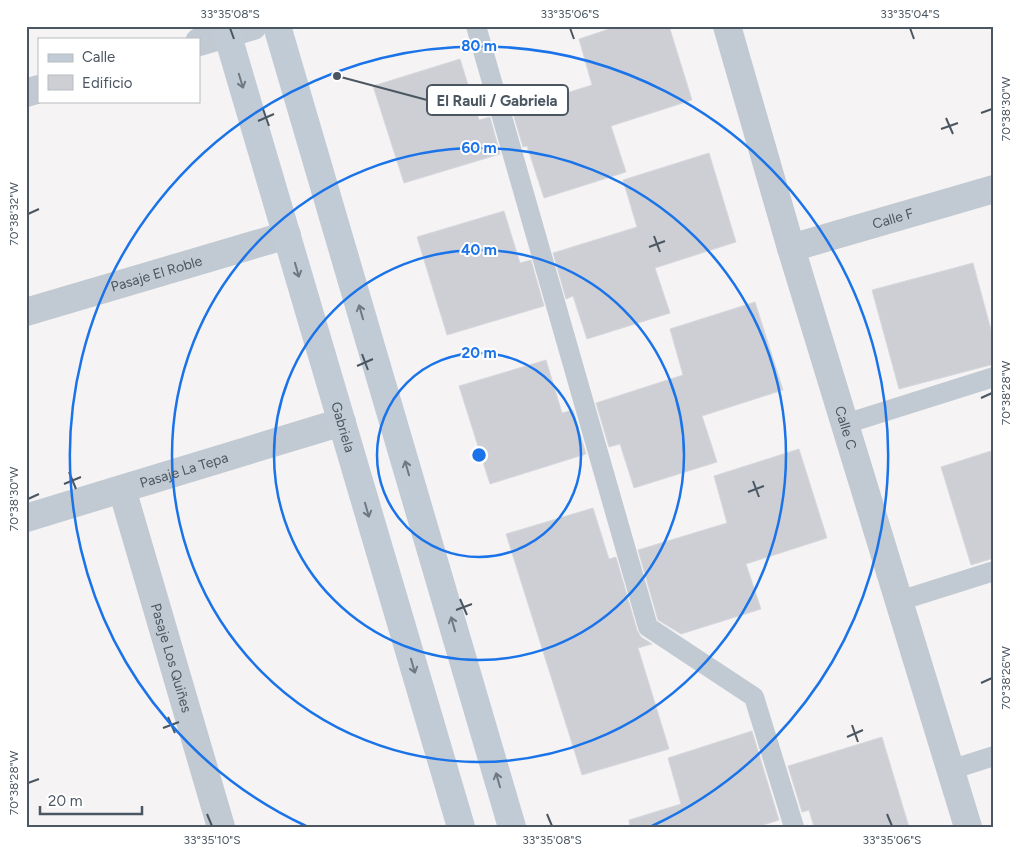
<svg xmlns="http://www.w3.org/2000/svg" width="1020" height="853" font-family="Figtree,sans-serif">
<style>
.building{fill:#cdcfd5;stroke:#d7d9de}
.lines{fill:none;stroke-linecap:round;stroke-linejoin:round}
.lane{stroke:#c1cad2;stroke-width:20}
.street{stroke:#c1cad2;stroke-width:28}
.secondary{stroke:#c1cbd6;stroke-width:28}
.oneway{stroke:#6e7984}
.ticks{fill:none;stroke:#4a5661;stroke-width:2}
.ring{fill:none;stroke:#1a73e8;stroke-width:2.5}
.labels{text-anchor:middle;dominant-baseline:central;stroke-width:4;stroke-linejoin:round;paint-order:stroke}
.street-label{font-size:14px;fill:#4a5661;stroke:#fff}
.centre{fill:#1a73e8;stroke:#fff;stroke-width:2.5}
.ring-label{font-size:15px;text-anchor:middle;font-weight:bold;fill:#1a73e8;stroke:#fff;stroke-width:4;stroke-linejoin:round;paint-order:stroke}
.leader{fill:none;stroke:#4a5661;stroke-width:2}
.callout-dot{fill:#4a5661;stroke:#fff;stroke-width:2}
.callout{fill:#fff;stroke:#4a5661;stroke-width:2}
.callout-label{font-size:15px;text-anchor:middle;font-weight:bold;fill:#4a5661}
.neatline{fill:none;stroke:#4a5661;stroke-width:2}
.ticks-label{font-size:12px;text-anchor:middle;fill:#4a5661}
</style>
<rect width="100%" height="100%" fill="#f5f3f3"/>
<g class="building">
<path d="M618,26H669L692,100L611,126L626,172L544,198L527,146L523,147L512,110L592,85L579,39Z"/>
<path d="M460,59L479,120L490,117L500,154L404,183L373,86Z"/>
<path d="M709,153L736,242L655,268L670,313L587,339L573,296L566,299L553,253L637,227L623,180Z"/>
<path d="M504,211L520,263L531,260L544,306L447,335L417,237Z"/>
<path d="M973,263L994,341V364L899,389L872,290Z"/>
<path d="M755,302L783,390L702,416L717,462L634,488L620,444L609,447L596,403L683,375L670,329Z"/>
<path d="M546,360L562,413L573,410L586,454L490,484L459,386Z"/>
<path d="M799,449L827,538L746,564L761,609L681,634L658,620L638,550L727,523L714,476Z"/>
<path d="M994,450V558L971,565L941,467Z"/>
<path d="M593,508L609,559L616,557L637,630L641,637L652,644L638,648L669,749L582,775L506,534Z"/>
<path d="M752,731L779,820L757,827H630L629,820L681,804L668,758Z"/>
<path d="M882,737L909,827H814L809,810L802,812L788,766Z"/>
</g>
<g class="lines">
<g class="lane">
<path d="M476,26L648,627L754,697L794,827"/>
<path d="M845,424L994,377"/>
<path d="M899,601L994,571"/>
<path d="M950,770L994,756"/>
</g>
<g class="street">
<path id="s1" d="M727,26L791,248L968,827"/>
<path d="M199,42L253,26"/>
<path d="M26,93L39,89"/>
<path id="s2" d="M791,248L994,189"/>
<path id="s3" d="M26,312L287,235"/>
<path id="s4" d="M122,489L221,827"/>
<path id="s5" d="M26,518L342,422"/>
</g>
<g class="secondary">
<path id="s6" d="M225,26L461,827"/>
<path d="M277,26L512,827"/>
</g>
</g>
<defs><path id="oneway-shaft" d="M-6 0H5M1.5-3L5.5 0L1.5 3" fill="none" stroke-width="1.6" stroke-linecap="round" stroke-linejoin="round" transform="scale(1.25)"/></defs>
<g class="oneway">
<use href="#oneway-shaft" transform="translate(241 81) rotate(73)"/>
<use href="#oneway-shaft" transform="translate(297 270) rotate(74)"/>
<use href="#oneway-shaft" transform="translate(361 312) rotate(-106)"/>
<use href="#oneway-shaft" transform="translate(407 468) rotate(-106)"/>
<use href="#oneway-shaft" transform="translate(367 510) rotate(74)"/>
<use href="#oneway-shaft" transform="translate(453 624) rotate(-106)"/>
<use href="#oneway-shaft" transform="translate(413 666) rotate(74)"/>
<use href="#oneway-shaft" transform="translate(498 780) rotate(-106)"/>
</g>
<path class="ticks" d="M230,28L234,39M570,28L574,39M910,28L914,39M263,109L269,126M981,113L992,109M946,118L953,134M258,121L274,114M941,129L958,123M28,214L39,209M654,236L660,252M649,247L665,241M362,354L368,370M357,366L373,359M981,398L992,393M69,472L76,489M753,481L759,497M64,484L81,477M748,492L764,486M28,499L39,494M460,599L467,615M456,610L472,604M981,683L992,678M168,717L175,733M852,725L858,742M163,728L179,722M847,737L863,730M28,783L39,779M207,814L212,826M547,814L552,826M887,814L892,826"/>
<g class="ring">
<circle cx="479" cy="455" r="102"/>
<circle cx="479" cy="455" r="205"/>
<circle cx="479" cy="455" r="307"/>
<path d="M306 826A409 409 0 1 1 652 826"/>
</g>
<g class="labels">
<g class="street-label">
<text stroke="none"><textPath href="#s2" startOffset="106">Calle F</textPath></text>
<text stroke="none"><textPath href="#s3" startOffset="136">Pasaje El Roble</textPath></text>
<text stroke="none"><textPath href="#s6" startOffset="418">Gabriela</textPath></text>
<text stroke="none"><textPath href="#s1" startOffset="419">Calle C</textPath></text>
<text stroke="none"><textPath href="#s5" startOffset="165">Pasaje La Tepa</textPath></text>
<text stroke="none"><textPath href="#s4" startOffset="176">Pasaje Los Quiñes</textPath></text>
</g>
</g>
<circle cx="479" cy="455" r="8" class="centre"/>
<g class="ring-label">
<text x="479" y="51">80 m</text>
<text x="479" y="153">60 m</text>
<text x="479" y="255">40 m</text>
<text x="479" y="358">20 m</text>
</g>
<path class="leader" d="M337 76L427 100"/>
<circle class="callout-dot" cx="337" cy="76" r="5"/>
<rect class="callout" x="427" y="85" width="141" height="30" rx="5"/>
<g class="callout-label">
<text x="497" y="106">El Rauli / Gabriela</text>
</g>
<rect width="1020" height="853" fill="none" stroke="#ffffff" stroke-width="55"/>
<rect x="38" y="38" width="162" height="65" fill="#ffffff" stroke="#b7bbc0"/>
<rect x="48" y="54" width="25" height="8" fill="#c1cbd6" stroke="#b7bbc0"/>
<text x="82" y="62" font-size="15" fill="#4a5661">Calle</text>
<rect x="48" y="75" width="25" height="15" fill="#cdcfd5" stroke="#b7bbc0"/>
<text x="82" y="88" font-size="15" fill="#4a5661">Edificio</text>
<path d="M40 806v8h102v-8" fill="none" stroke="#4a5661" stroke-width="2.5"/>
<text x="48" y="806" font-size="15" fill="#4a5661" stroke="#ffffff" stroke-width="4" paint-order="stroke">20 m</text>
<rect x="28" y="28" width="964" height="798" class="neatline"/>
<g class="ticks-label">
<text x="230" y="18">33°35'08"S</text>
<text x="570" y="18">33°35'06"S</text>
<text x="910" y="18">33°35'04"S</text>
<text transform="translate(1006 109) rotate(-90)" y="4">70°38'30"W</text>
<text transform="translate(14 214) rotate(-90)" y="4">70°38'32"W</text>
<text transform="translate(1006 393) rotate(-90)" y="4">70°38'28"W</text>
<text transform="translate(14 499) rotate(-90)" y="4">70°38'30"W</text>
<text transform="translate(1006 678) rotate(-90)" y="4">70°38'26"W</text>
<text transform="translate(14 783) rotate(-90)" y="4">70°38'28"W</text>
<text x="212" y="844">33°35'10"S</text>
<text x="552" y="844">33°35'08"S</text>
<text x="892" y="844">33°35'06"S</text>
</g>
</svg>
